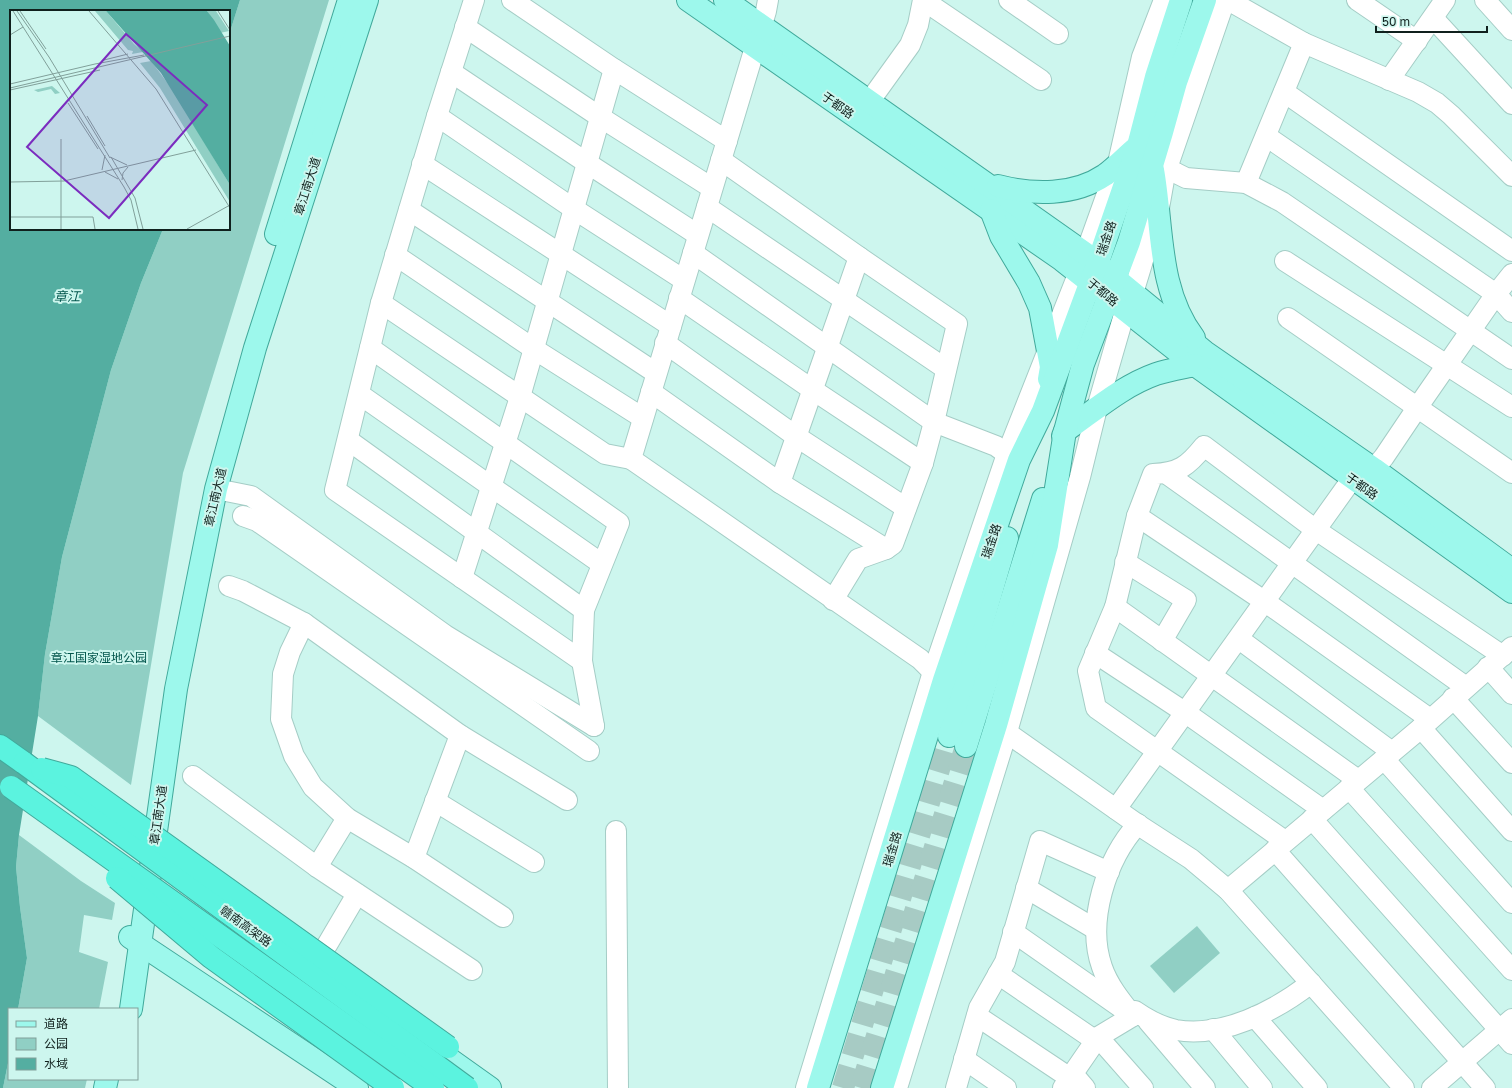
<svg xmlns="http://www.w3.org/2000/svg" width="1512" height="1088" font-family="'Golos Text','Noto Sans SC',sans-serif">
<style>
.green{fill:#90cfc4}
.water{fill:#54aea1}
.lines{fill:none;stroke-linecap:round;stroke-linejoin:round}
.major-tunnel{stroke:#a7cbc4;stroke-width:22;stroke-dasharray:22 11;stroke-linecap:butt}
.minor-casing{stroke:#a5cdc6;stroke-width:22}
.major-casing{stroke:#41a99b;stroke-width:24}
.highway-casing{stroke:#41a99b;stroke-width:24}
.minor{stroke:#fff;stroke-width:20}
.major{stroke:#9df8ec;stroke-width:22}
.highway{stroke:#5bf3df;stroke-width:22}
.highway-bridge-casing{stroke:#41a99b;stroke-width:24;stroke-linecap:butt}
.highway-bridge{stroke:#5bf3df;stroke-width:22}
.labels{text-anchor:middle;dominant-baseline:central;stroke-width:4;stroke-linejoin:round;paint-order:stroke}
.street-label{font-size:12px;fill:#10201d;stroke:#cdf6ee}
.park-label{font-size:12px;fill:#00544b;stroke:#cdf6ee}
.water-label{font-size:13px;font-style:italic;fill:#01554c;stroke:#cdf6ee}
.inset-road{fill:none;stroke:#81a09a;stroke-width:1}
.view{fill:#7b2cbf;fill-opacity:0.15;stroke:#7b2cbf;stroke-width:2}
.inset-edge{fill:none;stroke:#10201d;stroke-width:2}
</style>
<rect width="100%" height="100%" fill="#cdf6ee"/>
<g class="green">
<path d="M240,0H329L183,473L131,785L38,716L45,654L62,557L111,370L141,283L163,229H229V35Z"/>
<path d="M19,835L81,881L115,903L112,920L84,915L79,952L108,962L99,1009H18L27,958L20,907L16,867Z"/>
<path d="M1197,926L1220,953L1174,993L1150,966Z"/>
<path d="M9,1058V1079H87L85,1088H3Z"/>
</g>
<path class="water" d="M0,0H240L229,35V11H11V229H163L141,283L111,370L62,557L45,654L38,716L19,835L16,867L20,907L27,958L18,1009H9V1058L3,1088H0Z"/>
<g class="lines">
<g class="major-tunnel">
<path d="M843,1088L949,736"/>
<path d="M861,1088L966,746"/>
</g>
<defs>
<g id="minor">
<path d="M474,0L437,116L381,303L335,490L582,661"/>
<path d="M512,0L614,69L727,141"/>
<path d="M768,0L766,11L631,459L920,659L933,672L943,679"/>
<path d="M923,0L1041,80"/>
<path d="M1009,0L1058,34"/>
<path d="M1228,0L1304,43L1418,92L1437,103L1451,115L1512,176"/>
<path d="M1357,0L1417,41"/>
<path d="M1485,0L1512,30"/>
<path d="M1433,18L1512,104"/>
<path d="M465,27L600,117L712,188"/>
<path d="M451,72L587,163L698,235"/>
<path d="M1389,80L1445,0"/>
<path d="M1284,92L1512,251"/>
<path d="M869,102L910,45L918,25L923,0"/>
<path d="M437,116L574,209L684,280"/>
<path d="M1266,136L1496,294L1512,312"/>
<path d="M721,160L859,257L957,324L934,422L923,463L893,544L886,549L858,559L833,600"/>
<path d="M422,164L671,326"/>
<path d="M1154,166L1167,168L1176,173L1186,178L1246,183L1282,202L1512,359"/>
<path d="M1246,183L1304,43"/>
<path d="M707,207L946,369"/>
<path d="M409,210L656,373"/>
<path d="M693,253L934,422L996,446L1007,454L1019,460"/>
<path d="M395,255L534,349L643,418"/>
<path d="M1285,261L1512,407"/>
<path d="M679,298L813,390L923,463"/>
<path d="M381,303L605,454L631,459"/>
<path d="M1288,318L1512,473"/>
<path d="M665,343L797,437L906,508"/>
<path d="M370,348L619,523L584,610L582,661L594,726"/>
<path d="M651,392L780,483L886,549"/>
<path d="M359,394L602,564"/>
<path d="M348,440L584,610"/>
<path d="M1374,469L1384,457L1417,408L1496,294L1512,274"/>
<path d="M1167,474L1466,687"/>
<path d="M780,483L859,257"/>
<path d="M216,489L251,496L445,635L594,726"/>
<path d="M243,516L257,521L589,751"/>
<path d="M1137,516L1264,601L1430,719"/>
<path d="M1125,562L1186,600L1162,641"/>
<path d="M462,578L520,397L614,69"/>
<path d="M229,586L243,591L304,623L460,735L567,800"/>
<path d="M1115,607L1358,780"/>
<path d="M304,623L290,652L283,674L281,719L294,756L313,787L347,818L414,858L503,917"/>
<path d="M1239,639L1392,752"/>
<path d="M1095,653L1186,713L1323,810"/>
<path d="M1488,667L1512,694"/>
<path d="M1453,698L1512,763"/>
<path d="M996,725L1137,824L1191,859L1228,890L1404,1088"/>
<path d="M1421,728L1512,831"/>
<path d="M1384,759L1512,903"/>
<path d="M193,776L317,867L472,970"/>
<path d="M1349,788L1512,970"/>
<path d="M435,801L534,862"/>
<path d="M1116,809L1352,479"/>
<path d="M1312,819L1512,1044"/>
<path d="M1138,824C1106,859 1086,922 1102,967C1108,985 1121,1001 1133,1016L1135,1011C1148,1020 1161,1027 1176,1030C1223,1038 1275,1011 1311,983"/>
<path d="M616,831L618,1088"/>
<path d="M1285,841L1096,708L1088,671L1115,607L1137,516L1153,474C1179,473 1188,466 1204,446L1316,530L1503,656"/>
<path d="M1275,850L1485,1088"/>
<path d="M414,858L460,735"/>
<path d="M317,867L347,818"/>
<path d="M1026,888L1095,929"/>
<path d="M1228,890L1421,728L1512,647"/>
<path d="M1013,932L1133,1016L1098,1037L1063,1088"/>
<path d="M327,945L357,894"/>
<path d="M998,974L1096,1041"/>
<path d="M977,1016L1070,1078"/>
<path d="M1255,1017L1317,1088"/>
<path d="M1148,1021L1205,1088"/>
<path d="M1213,1029L1262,1088"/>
<path d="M1098,1037L1143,1088"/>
<path d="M964,1059L1006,1088"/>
<path d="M1073,1074L1085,1088"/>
<path d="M806,1088L933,672L1007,454L1079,272L1118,163L1142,57L1164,0"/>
<path d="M897,1088L1007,732L1080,477L1097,408L1125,311L1133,293L1159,208L1165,174L1225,0"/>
<path d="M956,1088L979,1008L1005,962L1040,841L1109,872"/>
<path d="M1432,1088L1512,1019"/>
</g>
<g id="major">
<path d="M688,0L1062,260L1195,365L1512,592"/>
<path d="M725,0L1086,254L1133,293L1205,352L1374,469L1512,570"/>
<path d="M1153,170C1163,226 1157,289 1194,338"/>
<path d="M998,186C1033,195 1074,196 1105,175C1116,167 1126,156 1137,147"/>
<path d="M991,210L1001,236L1029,283L1040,308L1051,367L1049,379"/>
<path d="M276,234L349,0"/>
<path d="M1063,436L1065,431C1094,411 1122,386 1156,374C1168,370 1181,368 1195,365"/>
<path d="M949,736L1007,538"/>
<path d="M966,746L1043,499"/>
<path d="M130,937L357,1088"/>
<path d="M131,1009L176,689L216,489L255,348L367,0"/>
<path d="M424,1041L490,1088"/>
<path d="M105,1088L107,1079"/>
<path d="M818,1088L944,680L1019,460L1043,411L1098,262L1138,146L1156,77L1181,0"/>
<path d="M882,1088L996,725L1047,545L1065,431L1083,364L1129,242L1162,132L1176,82L1205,0"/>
</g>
<path id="highway" d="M0,746L24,763"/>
</defs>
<use href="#minor" class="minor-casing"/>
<use href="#major" class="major-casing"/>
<use href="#highway" class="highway-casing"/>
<use href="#minor" class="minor"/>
<use href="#major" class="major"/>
<use href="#highway" class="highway"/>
<defs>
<g id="highway-bridge">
<path d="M24,763L467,1088"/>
<path d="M42,769L71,777L448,1047"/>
<path d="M11,787L433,1088"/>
<path d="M117,878L211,957L393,1088"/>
</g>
</defs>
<use href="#highway-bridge" class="highway-bridge-casing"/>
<use href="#highway-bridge" class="highway-bridge"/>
</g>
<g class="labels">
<g class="street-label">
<text transform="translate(838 105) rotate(35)">于都路</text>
<text transform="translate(307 186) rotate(-72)">章江南大道</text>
<text transform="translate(1106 238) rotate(-71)">瑞金路</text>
<text transform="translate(1103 292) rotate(40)">于都路</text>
<text transform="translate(1362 486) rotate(35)">于都路</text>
<text transform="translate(215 497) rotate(-77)">章江南大道</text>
<text transform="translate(991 541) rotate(-71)">瑞金路</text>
<text transform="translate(158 815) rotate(-82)">章江南大道</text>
<text transform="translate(892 849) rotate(-73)">瑞金路</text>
<text transform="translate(246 926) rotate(36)">赣南高架路</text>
</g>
<g class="park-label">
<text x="99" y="657">章江国家湿地公园</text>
</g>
<g class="water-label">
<text x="67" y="296">章江</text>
</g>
</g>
<g transform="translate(10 10)">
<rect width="220" height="220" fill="#cdf6ee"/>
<path d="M85,1H96L124,34L133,42L122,44L123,41L118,40ZM197,1H206L219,21L210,23ZM141,51L162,79L220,175V192L150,78L130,53ZM42,76L50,83L45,84L41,79L28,82L24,80Z" fill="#90cfc4"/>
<path d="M96,1H197L204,10L220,36V175L151,63Z" fill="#54aea1"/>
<path class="inset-road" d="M3,1L114,177L121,190L128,219M7,1L39,47L100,148M10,1L36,39M79,1L146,79L220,198M208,1L220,20M0,25L13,17M94,50L118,44M85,54L134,45M0,74L85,54M0,78L220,26M0,80L90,60M58,93L88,139M77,106L95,136M51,129V219M100,147L117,155M101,147L125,188L133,219M92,160L95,145M95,162L108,169M112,170L113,163L118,157M0,172L54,171L186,140M0,207H83L85,219M177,219L220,195"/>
<path class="view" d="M116,24L197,95L99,208L17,137Z"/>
<rect width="220" height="220" class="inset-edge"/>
</g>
<rect x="8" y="1008" width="130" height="72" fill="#cdf6ee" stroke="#81a09a"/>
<rect x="16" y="1021" width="20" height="6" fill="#9df8ec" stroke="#81a09a"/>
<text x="44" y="1028" font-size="12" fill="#10201d">道路</text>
<rect x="16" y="1038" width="20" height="12" fill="#90cfc4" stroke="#81a09a"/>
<text x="44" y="1048" font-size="12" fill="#10201d">公园</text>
<rect x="16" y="1058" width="20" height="12" fill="#54aea1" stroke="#81a09a"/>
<text x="44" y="1068" font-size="12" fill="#10201d">水域</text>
<path d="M1376 26v6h111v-6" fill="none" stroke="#10201d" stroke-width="2"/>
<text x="1382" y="26" font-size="12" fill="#10201d" stroke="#cdf6ee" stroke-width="3" paint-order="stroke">50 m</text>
</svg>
